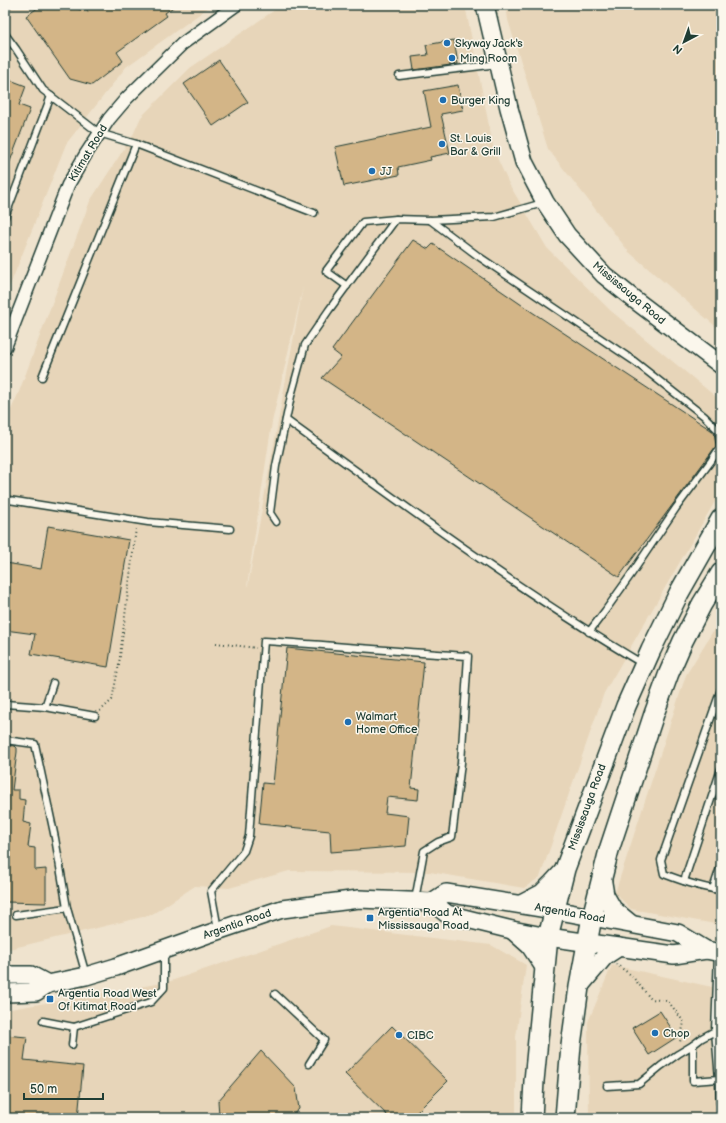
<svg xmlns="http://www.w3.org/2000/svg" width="726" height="1123" font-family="'Balsamiq Sans',sans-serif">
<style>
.built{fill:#e7d5b9;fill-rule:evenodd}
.building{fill:#d3b587;stroke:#1f3d34}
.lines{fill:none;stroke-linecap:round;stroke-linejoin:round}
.lane-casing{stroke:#1f3d34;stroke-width:9}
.street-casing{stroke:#1f3d34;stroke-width:15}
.secondary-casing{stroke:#1f3d34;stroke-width:20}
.primary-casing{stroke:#1f3d34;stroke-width:22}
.path{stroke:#1f3d34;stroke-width:2;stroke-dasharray:1 3;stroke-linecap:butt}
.lane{stroke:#fbf7ec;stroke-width:6}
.street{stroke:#fbf7ec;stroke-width:12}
.secondary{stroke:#fbf7ec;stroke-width:17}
.primary{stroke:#fbf7ec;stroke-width:19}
.poi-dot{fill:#1f6fb2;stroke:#fbf7ec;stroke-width:1.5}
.labels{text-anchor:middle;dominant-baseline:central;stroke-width:3;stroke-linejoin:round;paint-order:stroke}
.poi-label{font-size:11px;fill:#1f3d34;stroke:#fbf7ec;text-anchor:start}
.street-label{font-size:11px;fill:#1f3d34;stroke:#fbf7ec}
</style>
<rect width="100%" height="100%" fill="#efe3ce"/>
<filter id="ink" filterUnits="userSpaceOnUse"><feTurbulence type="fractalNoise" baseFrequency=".025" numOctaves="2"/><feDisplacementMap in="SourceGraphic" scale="8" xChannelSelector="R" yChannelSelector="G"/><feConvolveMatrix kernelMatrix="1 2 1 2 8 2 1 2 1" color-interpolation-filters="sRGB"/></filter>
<g filter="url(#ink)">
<g class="built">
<path d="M5,5H212L126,67L66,144L5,298Z"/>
<path d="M282,5H465L494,151L509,184L547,248L611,311L721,401V491L604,693L540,877L524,888L430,872L289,871L229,888L195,886L151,915L5,950V423L19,392L90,201L133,135L141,117L190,68ZM303,287L248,585L247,586L272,422Z"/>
<path d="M506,5H721V331L629,252L548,149L508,20Z"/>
<path d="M721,618V925L631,909L615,893L686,675Z"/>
<path d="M331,926L491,945L526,965L516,1037V1118H5V1010L168,982Z"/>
<path d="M612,965L721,989V1118H589L588,1022Z"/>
</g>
<g class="building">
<path d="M42,5H44L47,9L53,5H66L88,12L84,5H176L165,13L167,16L117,52L123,61L92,85L70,79L26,16Z"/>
<path d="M454,40L458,64L414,70L412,57L428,55L426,45Z"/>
<path d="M219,60L248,102L213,126L184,84Z"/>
<path d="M5,78L26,86L19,105L30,109L6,172Z"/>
<path d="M458,85L463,110L441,114L450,153L430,157L431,160L398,167L399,175L344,186L335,147L431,127L424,91Z"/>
<path d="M413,240L428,249L433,244L532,312L714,432L716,446L619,577L322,378L341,357L332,350Z"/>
<path d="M48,526L129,540L108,667L31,654L35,634L5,630V570L6,563L41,569Z"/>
<path d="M287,648L424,662L411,788L419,789L418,800L387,797L385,813L409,816L406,846L331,852L330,831L259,824L263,783L273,784Z"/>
<path d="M5,745L15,746L17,748V752L12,790H19V799L25,800L23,822L31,824L28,847L35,848V870L46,869V903L5,902Z"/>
<path d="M660,1011L677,1037L649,1055L632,1028Z"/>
<path d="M392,1026L448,1081L411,1118H390L345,1074Z"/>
<path d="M5,1035L27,1037L24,1060L83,1066L78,1118H5Z"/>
<path d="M261,1051L296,1088L299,1109L289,1118H223L219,1115L218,1101Z"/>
</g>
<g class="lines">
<defs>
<g id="lane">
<path d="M6,6L8,5"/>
<path d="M5,34L16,49L43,90L99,133L136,144L314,213"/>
<path d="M399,76L498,64"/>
<path d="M5,217L51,96"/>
<path d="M430,220L478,256L634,361L704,416L719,431L721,446L711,461L676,508L630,576L605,611L589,632"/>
<path d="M347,286L326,271L363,222L396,219"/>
<path d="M42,377L136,144"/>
<path d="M286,420C402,504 519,591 643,664"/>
<path d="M5,498L9,500L148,522L230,529"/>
<path d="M276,522L270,513L276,466L291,396L305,345L329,310L396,219L430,220L494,217L543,203"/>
<path d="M719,695L661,860L664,874C682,881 702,888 721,890"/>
<path d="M720,699L719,695L721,689"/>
<path d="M5,704L45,707L95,716"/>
<path d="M45,707L53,683"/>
<path d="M5,740L35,744L55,838L67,908L86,975"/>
<path d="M684,881L721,769"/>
<path d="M713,889L721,865"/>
<path d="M16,915L67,908"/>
<path d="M218,929L211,891L244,851L249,836L264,641C332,645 400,652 468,656L461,763L452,837L438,842L424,851L415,900"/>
<path d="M718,954L715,1031L721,1030"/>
<path d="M275,994L324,1040L309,1064"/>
<path d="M43,1021L74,1027L151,1002L164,988V952"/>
<path d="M72,1045L74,1027"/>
<path d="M721,1079H719L715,1031L702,1038L693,1045V1081L719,1079L720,1103L721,1105"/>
<path d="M607,1086L639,1084L661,1066L678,1054L693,1045"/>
</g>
<path id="street" d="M5,347L68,185L86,154L109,119L126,99L182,44L236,5"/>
<g id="secondary">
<path d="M485,5L509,108L524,162L545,202L567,235L604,275L635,300L721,365"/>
<path d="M602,877L605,895L613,909L630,923"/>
<path d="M432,902L446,893L554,910L678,933L706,950L721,953"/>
<path d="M521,904L542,893L552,883L565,869"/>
<path d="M512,930L530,946L544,967"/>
<path d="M5,975H31L48,984"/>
<path d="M579,987L605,956L619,947"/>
<path d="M5,993L36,992L48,984L86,976L116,967L208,934L282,909L359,899L432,902L447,914L512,930L548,937L674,955L706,950"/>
</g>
<g id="primary">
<path d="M532,1118L534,1081L548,937L565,869L626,706L651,650L679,593L721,519"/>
<path d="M565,1118L571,1045L579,987L592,917L609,850L654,714L669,673L683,641L702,604L721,573"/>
</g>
</defs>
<use href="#lane" class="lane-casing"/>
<use href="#street" class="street-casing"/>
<use href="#secondary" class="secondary-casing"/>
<use href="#primary" class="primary-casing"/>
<g class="path">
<path d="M216,643L256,648"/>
<path d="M100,711L112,700L119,664L136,528"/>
<path d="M616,964L631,975L651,999L668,1001L684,1022L680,1042"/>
</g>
<use href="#lane" class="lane"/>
<use href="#street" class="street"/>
<use href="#secondary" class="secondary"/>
<use href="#primary" class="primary"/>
</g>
</g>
<g class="poi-dot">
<circle cx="447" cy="43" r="4"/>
<circle cx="452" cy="58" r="4"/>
<circle cx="443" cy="100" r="4"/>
<circle cx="442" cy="144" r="4"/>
<circle cx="372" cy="171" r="4"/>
<circle cx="348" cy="722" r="4"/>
<rect x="366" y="914" width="8" height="8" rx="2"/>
<rect x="46" y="995" width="8" height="8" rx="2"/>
<circle cx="655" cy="1033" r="4"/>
<circle cx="399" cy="1035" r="4"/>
</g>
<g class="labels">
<g class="poi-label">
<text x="455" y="43">Skyway Jack's</text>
<text x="460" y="58">Ming Room</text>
<text x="451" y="100">Burger King</text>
<text x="450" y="138">St. Louis<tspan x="450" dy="13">Bar &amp; Grill</tspan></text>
<text x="380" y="171">JJ</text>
<text x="356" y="716">Walmart<tspan x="356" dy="13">Home Office</tspan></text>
<text x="378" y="912">Argentia Road At<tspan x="378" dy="13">Mississauga Road</tspan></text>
<text x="58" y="993">Argentia Road West<tspan x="58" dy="13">Of Kitimat Road</tspan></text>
<text x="663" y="1033">Chop</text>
<text x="407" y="1035">CIBC</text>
</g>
<g class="street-label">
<text transform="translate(88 153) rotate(-59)">Kitimat Road</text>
<text transform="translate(629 293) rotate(40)">Mississauga Road</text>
<text transform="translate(587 807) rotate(-70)">Mississauga Road</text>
<text transform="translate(570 913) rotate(10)">Argentia Road</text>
<text transform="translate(237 924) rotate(-19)">Argentia Road</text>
</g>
</g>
<rect width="726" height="1123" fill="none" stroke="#fbf7ec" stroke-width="20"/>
<rect x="10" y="10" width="706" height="1103" fill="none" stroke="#1f3d34" stroke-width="1.5" filter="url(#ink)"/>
<g transform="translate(684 42) rotate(221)" stroke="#fbf7ec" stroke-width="3" paint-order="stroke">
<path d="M0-3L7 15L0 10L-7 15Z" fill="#1f3d34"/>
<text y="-6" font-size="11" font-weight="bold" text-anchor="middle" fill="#1f3d34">N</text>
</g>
<path d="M24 1093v6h79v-6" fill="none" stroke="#1f3d34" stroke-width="2"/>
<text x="30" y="1093" font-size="12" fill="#1f3d34" stroke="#fbf7ec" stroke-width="3" paint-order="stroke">50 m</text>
</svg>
